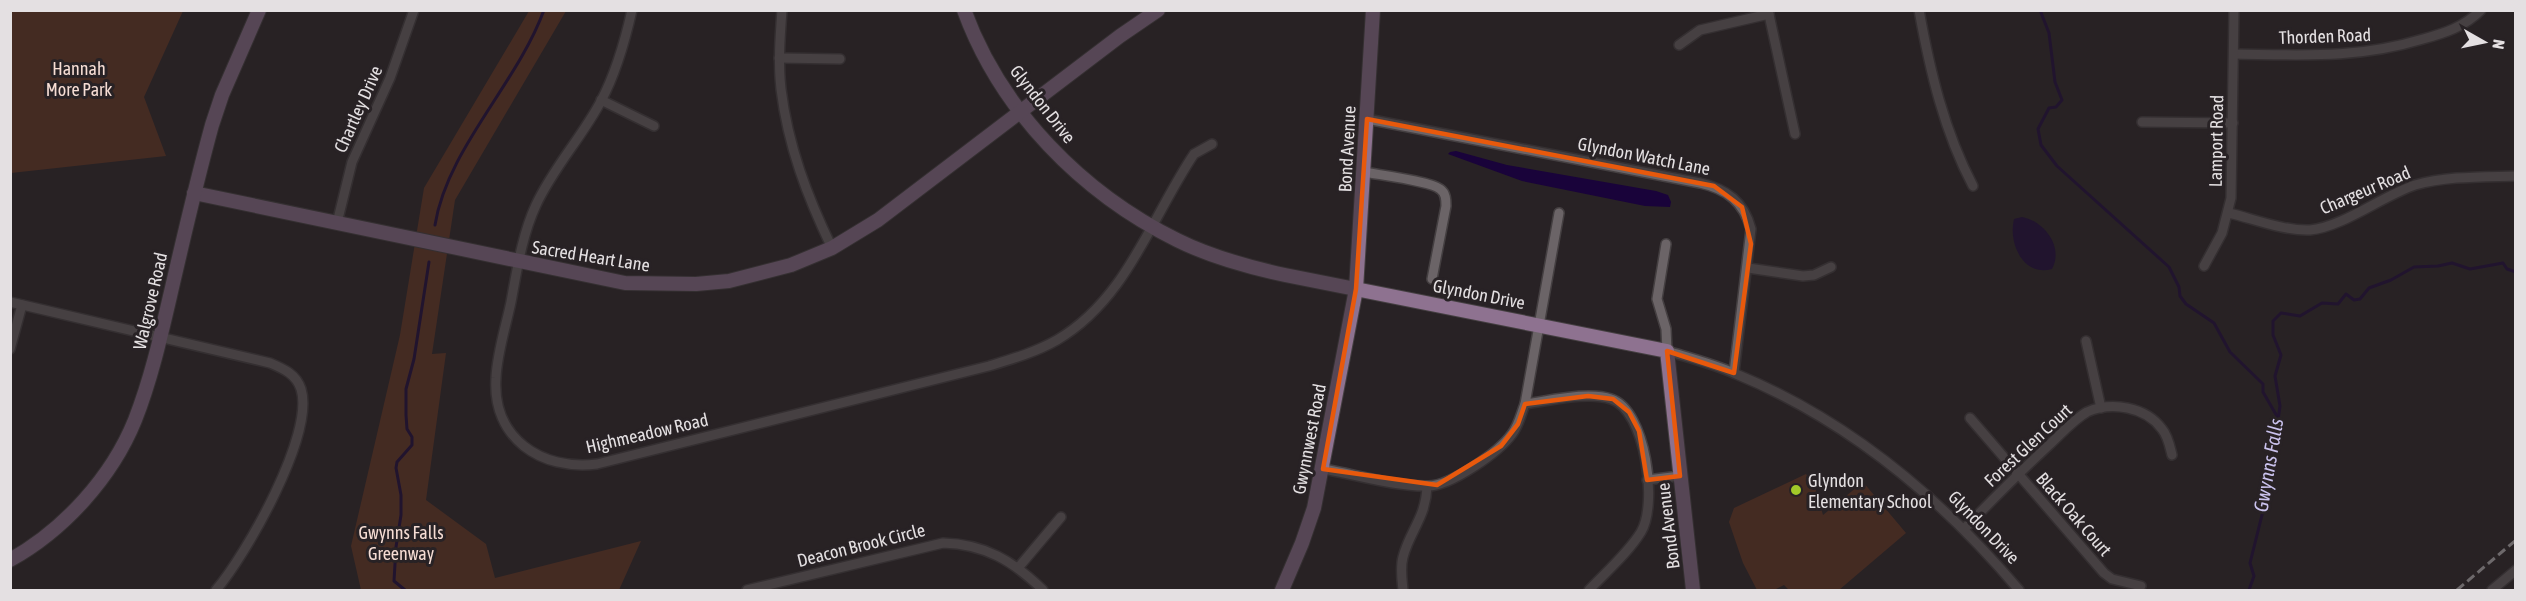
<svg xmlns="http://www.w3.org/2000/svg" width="2526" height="601" font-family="'Asap Condensed',sans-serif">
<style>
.green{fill:#673521}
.water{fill:#19033a}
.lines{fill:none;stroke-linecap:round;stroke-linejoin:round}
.stream{stroke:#19033a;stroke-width:3}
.street-casing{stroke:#443f41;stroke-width:12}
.secondary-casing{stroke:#443f41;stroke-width:16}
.street{stroke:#6b6467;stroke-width:9}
.secondary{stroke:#8e7290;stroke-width:14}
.rail{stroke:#c2bec0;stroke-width:3;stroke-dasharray:9 4.5;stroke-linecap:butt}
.marked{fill:none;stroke:#e8590c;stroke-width:4.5;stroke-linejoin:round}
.poi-dot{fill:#a2c929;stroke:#282225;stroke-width:2}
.labels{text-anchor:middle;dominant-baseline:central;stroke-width:6;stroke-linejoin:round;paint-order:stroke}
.street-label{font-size:18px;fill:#e4e0e2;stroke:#282225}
.park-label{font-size:18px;fill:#f6ddd4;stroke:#282225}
.poi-label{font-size:18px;fill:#e4e0e2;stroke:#282225;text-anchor:start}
.water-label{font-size:20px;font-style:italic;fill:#cac2ed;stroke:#282225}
</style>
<rect width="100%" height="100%" fill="#282225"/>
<g class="green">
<path d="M10,11H183L144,97L166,156L11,173Z"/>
<path d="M529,11H566L455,200L432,354L446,353L426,500L486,544L495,578L641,541L619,590H361L351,546L400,335L424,188Z"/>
<path d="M1806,474L1815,487L1823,515L1863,482L1906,533L1839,590H1789L1784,585L1774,590H1757L1743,563L1729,522L1734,508Z"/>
</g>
<g class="water">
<path d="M1456,151L1507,165L1656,191L1668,195L1671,202L1670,207L1645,206L1522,181L1448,154L1450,152Z"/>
<path d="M2022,217C2044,221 2064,247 2052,269C2023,277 2008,243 2014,219Z"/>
</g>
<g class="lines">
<g class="stream">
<path d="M2040,10L2049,33L2055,82L2062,100L2056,107L2049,108L2038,129L2041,145L2057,166L2169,267L2179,287L2180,296L2186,304L2214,323L2230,352L2263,384V392L2278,418"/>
<path d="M435,225C447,149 517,84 544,10"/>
<path d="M405,590L394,581L396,547L401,515V495L396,468L397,462L412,445V437L407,429L406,415V389L414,359L429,262"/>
<path d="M2249,590L2254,576L2250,563L2263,511L2269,462L2275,442L2280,406L2275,376L2281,355L2273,335V321L2281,313L2300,316L2322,303L2338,304L2346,294L2354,300L2360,299L2369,288L2391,280L2414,267L2438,266L2452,263L2470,269L2503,263L2507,269L2516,272"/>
</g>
<defs>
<g id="street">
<path d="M632,10C625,41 616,73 601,101C582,137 553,168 536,205C522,235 517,270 511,302C506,326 497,353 496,378C492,438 541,471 597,464L989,366C1012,359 1036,352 1057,340C1127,299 1151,218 1194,154L1212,144"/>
<path d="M782,10C780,37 778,63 781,89C788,146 807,196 832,248"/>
<path d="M1768,10L1795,134"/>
<path d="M1919,10C1930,71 1944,131 1973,186"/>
<path d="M1679,45L1700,30L1769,14"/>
<path d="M2234,54C2302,55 2357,59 2423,39C2445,33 2464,27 2481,10"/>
<path d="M779,58L840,59"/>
<path d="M601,100L654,126"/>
<path d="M1367,119L1700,183C1727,189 1744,202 1751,229L1734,373"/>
<path d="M2142,122L2233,123"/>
<path d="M1364,172C1379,175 1430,181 1440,189C1446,193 1446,200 1446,206L1432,279"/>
<path d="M2229,213C2254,219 2284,231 2310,230C2343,227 2382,196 2415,185C2447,176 2483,177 2516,176"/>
<path d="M337,223L352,162L390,78L414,10"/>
<path d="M1666,244L1657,299L1666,329L1667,351C1690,358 1714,364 1736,374C1848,420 1942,499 2019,590"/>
<path d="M2204,266L2222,233L2231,198L2234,10"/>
<path d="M1748,268L1803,276L1814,275L1831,267"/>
<path d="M10,302L270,363C284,369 296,374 301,389C315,434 246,555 216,590"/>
<path d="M2086,341L2101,408"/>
<path d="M10,349L22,305"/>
<path d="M1525,404C1549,401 1588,391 1611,399C1646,410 1658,504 1641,532C1628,553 1606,572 1589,590"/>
<path d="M1970,418L2104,573L2112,579L2141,586"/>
<path d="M1323,469C1354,474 1396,487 1428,486C1451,486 1499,452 1512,434C1519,425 1521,414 1525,404L1559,213"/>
<path d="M1647,480L1680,476"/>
<path d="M1964,529C1992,500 2020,472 2049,445C2061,434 2073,420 2087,412C2112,401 2146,407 2162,429C2168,436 2170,447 2172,455"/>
<path d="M1018,568L1061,517"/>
<path d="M747,590L943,543C985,544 1013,561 1043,590"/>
<path d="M1403,590C1402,580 1400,568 1403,557C1410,530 1426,518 1427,486"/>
<path d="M2492,590L2516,570"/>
</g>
<g id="secondary">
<path d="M964,10C1001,111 1082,193 1177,240C1211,257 1248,267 1285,275L1667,351L1693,590"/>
<path d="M194,193L625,283L696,284L729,281L791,265L832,248L878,220L1120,36L1158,10"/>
<path d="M10,560C64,530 112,477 135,420C153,374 163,326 174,279C186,227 198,176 212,125L222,95L259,10"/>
<path d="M1282,590L1302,543L1314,508L1356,289L1373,10"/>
</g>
</defs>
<use href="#street" class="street-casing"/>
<use href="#secondary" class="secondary-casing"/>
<use href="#street" class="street"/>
<use href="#secondary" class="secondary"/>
<path class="rail" d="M2457,590L2516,540"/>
</g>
<path d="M0 0H2526V601H0ZM1367,119L1714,186L1742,207L1751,244L1734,373L1667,351L1680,476L1647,480L1639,431L1629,412L1613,399L1588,396L1525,404L1518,424L1501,446L1437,485L1323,469L1356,289Z" fill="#282225" fill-opacity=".55" fill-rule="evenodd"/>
<path class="marked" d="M1367,119L1714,186L1742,207L1751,244L1734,373L1667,351L1680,476L1647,480L1639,431L1629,412L1613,399L1588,396L1525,404L1518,424L1501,446L1437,485L1323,469L1356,289Z"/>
<circle class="poi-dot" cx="1796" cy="490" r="6"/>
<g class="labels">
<g class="street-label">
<text transform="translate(2325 36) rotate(-2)">Thorden Road</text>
<text transform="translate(1043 104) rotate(52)">Glyndon Drive</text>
<text transform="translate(358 109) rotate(-66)">Chartley Drive</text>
<text transform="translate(2216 141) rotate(-89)">Lamport Road</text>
<text transform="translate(1347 149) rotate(-87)">Bond Avenue</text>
<text transform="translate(1644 156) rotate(11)">Glyndon Watch Lane</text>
<text transform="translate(2365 190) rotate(-23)">Chargeur Road</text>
<text transform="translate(591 256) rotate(9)">Sacred Heart Lane</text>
<text transform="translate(1479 294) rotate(11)">Glyndon Drive</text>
<text transform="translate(150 301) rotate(-77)">Walgrove Road</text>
<text transform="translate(647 433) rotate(-13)">Highmeadow Road</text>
<text transform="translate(1309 439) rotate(-79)">Gwynnwest Road</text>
<text transform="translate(2028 445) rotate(-43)">Forest Glen Court</text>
<text transform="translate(2074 514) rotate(49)">Black Oak Court</text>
<text transform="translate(1668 526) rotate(-97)">Bond Avenue</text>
<text transform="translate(1984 527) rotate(46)">Glyndon Drive</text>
<text transform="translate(861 545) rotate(-14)">Deacon Brook Circle</text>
</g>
<g class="park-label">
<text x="79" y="68">Hannah<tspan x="79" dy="21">More Park</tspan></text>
<text x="401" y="532">Gwynns Falls<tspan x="401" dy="21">Greenway</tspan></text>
</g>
<g class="poi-label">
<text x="1808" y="480">Glyndon<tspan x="1808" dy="21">Elementary School</tspan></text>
</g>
<g class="water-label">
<text transform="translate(2268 465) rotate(-80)">Gwynns Falls</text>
</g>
</g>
<rect width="2526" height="601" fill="none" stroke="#e4e0e2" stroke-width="24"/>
<g transform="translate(2484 42) rotate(99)" stroke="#282225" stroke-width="4.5" paint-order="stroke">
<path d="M0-4.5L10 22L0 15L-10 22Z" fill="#e4e0e2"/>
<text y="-9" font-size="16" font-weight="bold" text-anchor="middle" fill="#e4e0e2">N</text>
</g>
</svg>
